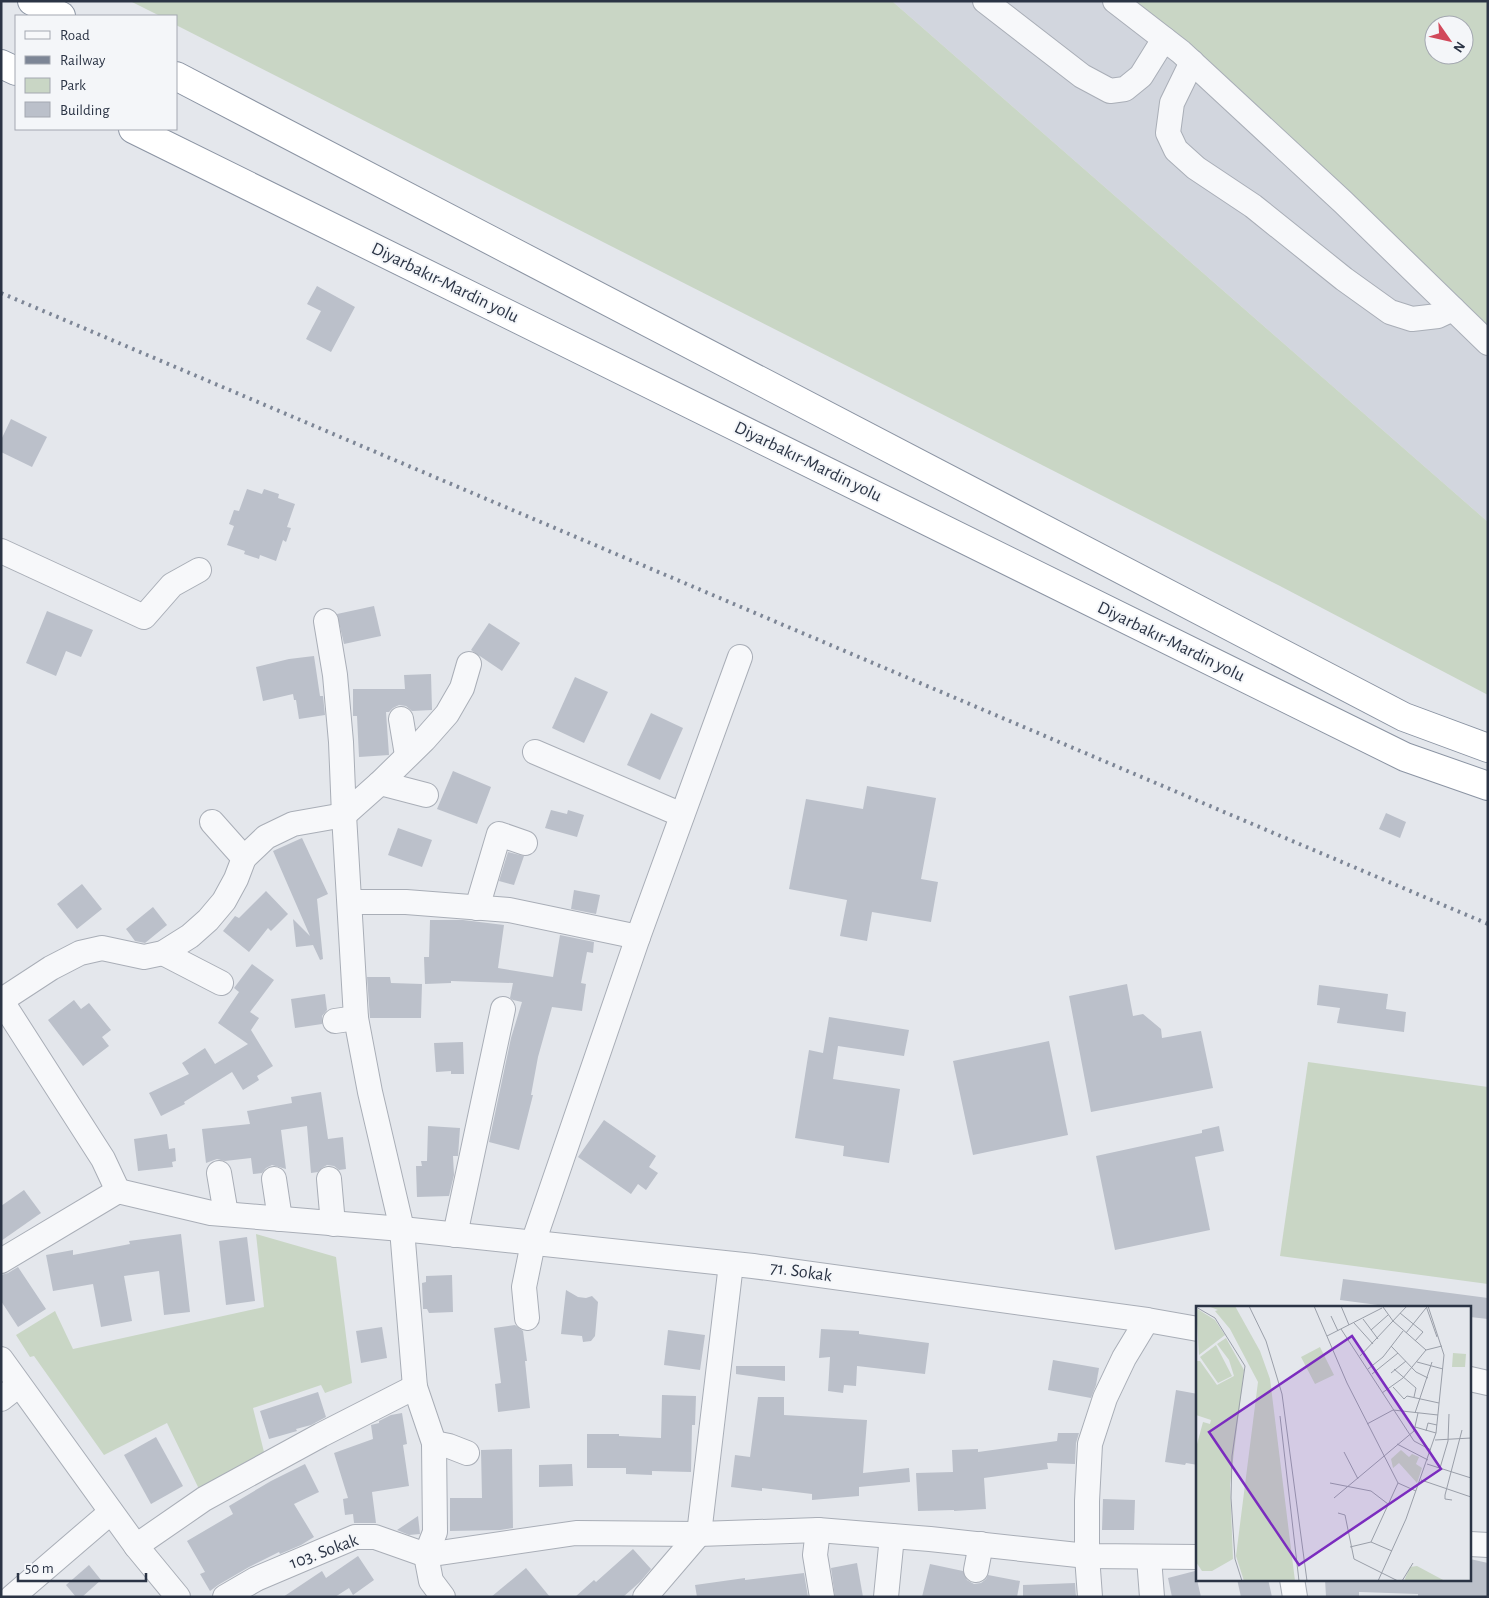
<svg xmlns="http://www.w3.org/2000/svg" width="1489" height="1598" font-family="'Alegreya Sans',sans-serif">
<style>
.built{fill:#d2d6de;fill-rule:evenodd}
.green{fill:#c9d6c5;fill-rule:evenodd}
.building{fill:#bbc0ca}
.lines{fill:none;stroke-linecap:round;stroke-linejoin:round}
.minor-casing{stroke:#a9aeb7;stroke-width:26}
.highway-casing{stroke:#8b94a3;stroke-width:30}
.minor{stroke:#f7f8fa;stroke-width:24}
.highway{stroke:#fff;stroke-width:28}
.rail{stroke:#7d8696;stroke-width:4;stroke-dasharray:2.5 5;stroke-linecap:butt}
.labels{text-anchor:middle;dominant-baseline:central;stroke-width:4;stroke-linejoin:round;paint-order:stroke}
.street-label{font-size:18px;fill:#2b3445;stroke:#f4f6f9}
.inset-road{fill:none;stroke:#9a9fa9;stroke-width:1}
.view{fill:#7b2cbf;fill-opacity:0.15;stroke:#7b2cbf;stroke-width:2.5}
.inset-edge{fill:none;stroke:#2b3445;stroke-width:2.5}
</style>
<rect width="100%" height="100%" fill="#e4e7ec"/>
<path class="built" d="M892,1H1488V522ZM1434,25H1464V55H1434Z"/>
<g class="green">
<path d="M130,1H892L1488,522V695L1280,586L176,25V16H160Z"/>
<path d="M1131,1H1488V326L1439,278L1170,31ZM1434,25H1464V55H1434Z"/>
<path d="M1308,1062L1488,1087V1284L1280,1256Z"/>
<path d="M256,1234L336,1257L352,1383L325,1393L321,1385L253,1408L264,1452L199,1489L167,1423L104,1455L34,1356L30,1357L16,1335L55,1311L73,1349L264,1307Z"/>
</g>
<g class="building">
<path d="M317,286L355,307L331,352L306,339L321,311L307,304Z"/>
<path d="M11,419L47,437L32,467L1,452V440Z"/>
<path d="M247,489L262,494L264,489L279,494L278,498L295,504L287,527L291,528L286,542L283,540L276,561L260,555L259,559L244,554L245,551L227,545L234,526L229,524L234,510L239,511Z"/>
<path d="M374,606L381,636L344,644L337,614Z"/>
<path d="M47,611L93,630L81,657L66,651L56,676L26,663Z"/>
<path d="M489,623L520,643L502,671L471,650Z"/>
<path d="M314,656L320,696H323L325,715L299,719L296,700H294L293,694L263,701L256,667L289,659Z"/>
<path d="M431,674L432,710L412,711L406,706L399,705L393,708L389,712H386L389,755L359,757L357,716H353V689H405L404,675Z"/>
<path d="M575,677L608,692L584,743L552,728Z"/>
<path d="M651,713L683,728L660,780L627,765Z"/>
<path d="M453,771L491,787L477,824L437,809Z"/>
<path d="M867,786L936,798L921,879L938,882L931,922L872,912L867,941L840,936L847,900L789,889L806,799L863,809Z"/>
<path d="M551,810L567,814L568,810L584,815L577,837L545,828Z"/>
<path d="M1386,813L1406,822L1400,838L1379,829Z"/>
<path d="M398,828L432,840L422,867L388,855Z"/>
<path d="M302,838L328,894L317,899L323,959L320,960L313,945L296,947L293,919L310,936L273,851Z"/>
<path d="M508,852L524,856L514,885L499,881Z"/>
<path d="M82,884L102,909L77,929L57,904Z"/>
<path d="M574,890L600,895L596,914L571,909Z"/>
<path d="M266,891L288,914L271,931L268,928L249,952L223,931L235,916L239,918Z"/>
<path d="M153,907L167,925L145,943L135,941L126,929Z"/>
<path d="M430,920H463L504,925L498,968L553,977L560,935L594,942L593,953L587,952L581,983L586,984L582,1011L552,1007L538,1057L531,1095H533L519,1150L489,1142L511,1038L522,1002L513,1000L510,998L513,983L451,981V983L425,984L424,957H429Z"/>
<path d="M252,964L274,980L250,1012L259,1018L251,1030L273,1066L257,1076L259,1080L243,1090L232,1072L184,1102L185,1104L161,1116L149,1093L189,1074L182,1063L205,1048L215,1064L248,1044L218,1023L239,992L234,988Z"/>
<path d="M367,977H390L391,983L422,984L421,1018H370Z"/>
<path d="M1127,984L1133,1016L1143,1014L1161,1029L1162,1038L1201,1031L1213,1088L1091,1112L1069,996Z"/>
<path d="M1319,985L1388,994L1386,1009L1406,1012L1404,1032L1337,1023L1340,1008L1317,1005Z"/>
<path d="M325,994L327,1010L322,1016V1024L295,1028L291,999Z"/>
<path d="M74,1000L81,1009L89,1003L111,1030L102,1037L109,1046L83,1066L48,1020Z"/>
<path d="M829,1017L909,1030L904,1056L838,1046L833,1079L900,1089L889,1163L843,1156L844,1146L795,1138L809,1050L823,1053Z"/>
<path d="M1049,1041L1068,1135L973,1155L953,1061Z"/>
<path d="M463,1042L464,1074H451V1071L436,1072L434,1043Z"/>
<path d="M321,1092L328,1139L343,1137L346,1169L339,1170L334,1166L327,1165L322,1168L318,1172L311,1173L307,1126L281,1130L286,1169L272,1165L266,1168L262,1173L253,1174L251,1158L225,1161L217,1159L206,1163L202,1129L250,1124L247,1111L292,1103L291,1097Z"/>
<path d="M604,1120L656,1156L649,1167L658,1173L646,1190L638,1184L631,1194L578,1157Z"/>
<path d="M428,1126L460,1128L458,1156H453L454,1175L449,1196L417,1197L416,1166H422L421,1161H427Z"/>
<path d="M1219,1126L1224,1151L1195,1157L1210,1230L1115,1250L1096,1156L1202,1133V1130Z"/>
<path d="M167,1134L169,1149L175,1148L176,1161L172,1162L173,1167L138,1171L134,1139Z"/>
<path d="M24,1190L41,1213L1,1241V1206Z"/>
<path d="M181,1234L190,1312L164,1315L159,1271L124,1276L132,1321L101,1327L93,1284L53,1291L46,1255L73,1250V1255L130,1244L129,1241Z"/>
<path d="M247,1237L255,1301L226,1305L219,1241Z"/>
<path d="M18,1267L46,1309L18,1327L1,1301V1275L8,1273Z"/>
<path d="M452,1275L453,1312L429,1313L427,1309H423L422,1283L426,1282V1276Z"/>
<path d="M1343,1279L1488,1298V1319L1470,1317V1307H1393L1340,1300Z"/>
<path d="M566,1290L578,1297L586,1298L592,1296L598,1302L595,1336L591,1341L583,1342L582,1336L561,1334Z"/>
<path d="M515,1325L523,1331L527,1361H525L530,1408L498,1412L495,1384L501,1383L494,1328Z"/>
<path d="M382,1327L387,1358L361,1363L356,1331Z"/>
<path d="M821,1329L859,1331V1334L929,1343L925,1374L857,1366L856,1386L844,1385L843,1393L828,1391L830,1357L819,1358Z"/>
<path d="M668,1330L705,1335L700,1370L664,1365Z"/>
<path d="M1053,1360L1099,1368L1096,1385L1091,1398L1048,1390Z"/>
<path d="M736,1366H785V1381L736,1374Z"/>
<path d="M1176,1390L1198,1394V1465L1186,1463L1185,1465L1165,1462Z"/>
<path d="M318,1392L326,1417L311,1425L296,1429L297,1431L269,1439L260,1411Z"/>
<path d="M662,1395L696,1396L695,1425H692L691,1472L652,1471V1475L626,1474V1468H587V1434H619V1436L661,1438Z"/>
<path d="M758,1397H784V1415L867,1420L863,1473L909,1468L910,1482L859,1487V1496L812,1500V1494L762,1488V1491L731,1487L735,1455L750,1457Z"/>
<path d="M402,1413L407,1444L403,1445L409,1486L372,1492L376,1523H354L353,1514L345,1515L343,1499L348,1498L334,1453L373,1439L371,1425L379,1423V1421L391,1415Z"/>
<path d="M1058,1433H1079L1076,1443L1075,1464L1047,1463L1048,1469L984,1478L986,1509L954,1511V1510L918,1511L916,1473L953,1472L952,1450L978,1449V1452L1057,1441Z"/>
<path d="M156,1437L183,1486L151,1504L124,1455Z"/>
<path d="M512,1449L513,1528L500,1530L450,1531V1498H482L481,1450Z"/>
<path d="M305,1464L319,1492L294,1504L314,1537L301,1545L280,1554L279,1552L249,1567L218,1585L210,1591L200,1574L205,1572L187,1541L233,1514L229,1506L271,1481Z"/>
<path d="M572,1464L573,1486L539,1487V1465Z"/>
<path d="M1103,1499L1135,1500L1134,1530H1102Z"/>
<path d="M418,1516L420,1534L409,1535L397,1530Z"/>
<path d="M633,1549L651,1569L640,1582L623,1597H575L594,1580L596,1582Z"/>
<path d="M358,1556L374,1580L353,1595L349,1588L335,1597H283L322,1571L326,1578Z"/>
<path d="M1470,1559L1488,1563V1597H1418V1594L1359,1592V1597H1326L1325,1579H1470Z"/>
<path d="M857,1563L863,1597H835L831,1568Z"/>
<path d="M930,1564L963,1571L967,1580L974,1584L981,1583L986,1579L988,1575L1020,1581L1017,1597H922Z"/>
<path d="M89,1565L101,1580L82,1597H76L66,1585Z"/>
<path d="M526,1568L550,1597H491Z"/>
<path d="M1195,1571L1201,1597H1172L1168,1578Z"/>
<path d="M804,1573L808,1597H697L695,1585L745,1578V1580Z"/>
<path d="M1237,1579H1268L1272,1597H1241Z"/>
<path d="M1075,1583L1076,1597H1023V1585Z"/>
</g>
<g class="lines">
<defs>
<g id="minor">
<path d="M985,1L1082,76L1110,91L1125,89L1141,76L1164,39"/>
<path d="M1115,1L1181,52L1343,202L1488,343"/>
<path d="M1192,62L1172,103L1168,133L1176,150L1196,168L1253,206L1344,279L1390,312L1412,319L1438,316L1453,309"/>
<path d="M1,551L144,617L172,585L199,570"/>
<path d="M326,621L335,675L341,742L344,815L356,1018L370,1092L402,1229L415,1387L434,1443L435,1532L426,1555L431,1581L443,1597"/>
<path d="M401,719L407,755"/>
<path d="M535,752L682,815"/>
<path d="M380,783L426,795"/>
<path d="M212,822L244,858"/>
<path d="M350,902H406L509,910L638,937"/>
<path d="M477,908L499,834L525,843"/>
<path d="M163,953L221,983"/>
<path d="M1,1000L103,1159L118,1191"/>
<path d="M2,1000L51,968L80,953L102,948L144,957L163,953L190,936L208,920L224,901L236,879L244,858L266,837L293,824L344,815L380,783L424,740L447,714L462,688L469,664"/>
<path d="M335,1021L356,1018"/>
<path d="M219,1173L226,1214"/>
<path d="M274,1179L280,1219"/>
<path d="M329,1179L333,1224"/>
<path d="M455,1235L503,1009"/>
<path d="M1,1261L118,1191L211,1213L402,1229L753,1266L1147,1320L1198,1329"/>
<path d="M527,1318L524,1287L533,1243L638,937L740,657"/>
<path d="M1,1359L136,1546L178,1597"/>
<path d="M1470,1379L1488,1383"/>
<path d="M1,1399L19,1385"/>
<path d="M434,1443L449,1446L467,1453"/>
<path d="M818,1530L815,1555L822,1597"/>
<path d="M1470,1544L1488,1545"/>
<path d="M136,1546L204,1499L321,1435L415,1387"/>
<path d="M1149,1558L1152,1597"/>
<path d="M976,1570L981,1544"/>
<path d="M1292,1579L1295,1597"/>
<path d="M12,1597L111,1512"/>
<path d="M225,1597L256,1579L355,1537H375L426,1555L576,1533L699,1534L818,1530L930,1539L1087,1556L1198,1557"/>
<path d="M645,1597L699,1534L731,1264"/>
<path d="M886,1597L892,1536"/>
<path d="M1090,1597L1087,1556V1501L1090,1444L1105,1398L1124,1358L1147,1320"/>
</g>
<g id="highway">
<path d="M32,1L61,16"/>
<path d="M1,64L16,71"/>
<path d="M176,76L1404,717L1488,748"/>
<path d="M133,129L1405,757L1488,786"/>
</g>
</defs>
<use href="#minor" class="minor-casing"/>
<use href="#highway" class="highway-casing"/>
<use href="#minor" class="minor"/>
<use href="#highway" class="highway"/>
<path class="rail" d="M1,293L1488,924"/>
</g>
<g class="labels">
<g class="street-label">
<text transform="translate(445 283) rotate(26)">Diyarbakır-Mardin yolu</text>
<text transform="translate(808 462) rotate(26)">Diyarbakır-Mardin yolu</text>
<text transform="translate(1171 642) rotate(26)">Diyarbakır-Mardin yolu</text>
<text transform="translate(801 1272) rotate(8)">71. Sokak</text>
<text transform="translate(324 1552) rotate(-20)">103. Sokak</text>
</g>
</g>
<g transform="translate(1196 1306)">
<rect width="275" height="275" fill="#e4e7ec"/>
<path d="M12,0H39L64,45L74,73L99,275H48L40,250L62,76L34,23L19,5L22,4ZM0,2L19,14L29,29L3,49ZM30,32L48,64L34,179L37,253L16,265H6L0,256V142L7,116L14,118L15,114L0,109V55H4L21,79L38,70L33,54L21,38ZM20,39L36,70L22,77L4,51ZM124,41L138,69L119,78L105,51ZM257,47L270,48L269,61H256ZM205,144L213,151L216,148L223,151L220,158L226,162L221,177L203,157L197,162L195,153ZM221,260L249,275H208L214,261Z" fill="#c9d6c5"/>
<path class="inset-road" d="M53,0L70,35L86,88L111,275M118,0L151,77L202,177L220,185M145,0L153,19M230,0L241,31M0,1L19,12L49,60L36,150L35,192L39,253L46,275M187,1L197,15L230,44M204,7L227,26L219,35M135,10L142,25M167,13L182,33M158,17L177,38M145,23L218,135L235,144M175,24L192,9M210,27L230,2M131,30L186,2M195,40L220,66L232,72M164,50L211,0M221,56L247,63M172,63L187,51L207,25M198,63L220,82L218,91M195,67L210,55M176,68L202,47M197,81L208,93L211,90L243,97M186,87L207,72L230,44L246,40M219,107L236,56M84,110L103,275M171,118L197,104L242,109M219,121L240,127M230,125L232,117L241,119M239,134L275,132M201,138L232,154M148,146L162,173M231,158L275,172M244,162L252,135L253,108M225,174L275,191M134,177L175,185L192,198M138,192L218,125L222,107M256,194L249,193V189L266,124M142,207L149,209L158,253L202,275M175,236L196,245M154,241L175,236L202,177M182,275L210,213L240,127L248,49L232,0M206,275L217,257"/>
<path class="view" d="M156,30L245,163L103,259L13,126Z"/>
<rect width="275" height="275" class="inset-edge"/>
</g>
<rect width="1489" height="1598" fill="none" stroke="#2b3445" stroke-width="5"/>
<rect x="15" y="15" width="162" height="115" fill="#f4f6f9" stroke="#a4a8b1"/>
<rect x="25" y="31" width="25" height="8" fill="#f7f8fa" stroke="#a4a8b1"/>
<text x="60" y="40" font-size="15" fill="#2b3445">Road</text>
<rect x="25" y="56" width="25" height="8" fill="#7d8696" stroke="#a4a8b1"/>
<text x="60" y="65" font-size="15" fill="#2b3445">Railway</text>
<rect x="25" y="78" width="25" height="15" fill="#c9d6c5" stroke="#a4a8b1"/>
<text x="60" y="90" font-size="15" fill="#2b3445">Park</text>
<rect x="25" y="102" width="25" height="15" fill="#bbc0ca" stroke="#a4a8b1"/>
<text x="60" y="115" font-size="15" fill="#2b3445">Building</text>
<g transform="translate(1449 40) rotate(124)"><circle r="24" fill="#f4f6f9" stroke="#a4a8b1"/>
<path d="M0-4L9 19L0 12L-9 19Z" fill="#d1495b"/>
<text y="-8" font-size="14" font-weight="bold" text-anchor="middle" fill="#2b3445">N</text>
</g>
<path d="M18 1573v8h128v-8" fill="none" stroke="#2b3445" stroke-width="2.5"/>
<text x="25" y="1573" font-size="15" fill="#2b3445" stroke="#f4f6f9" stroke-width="4" paint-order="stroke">50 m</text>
</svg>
